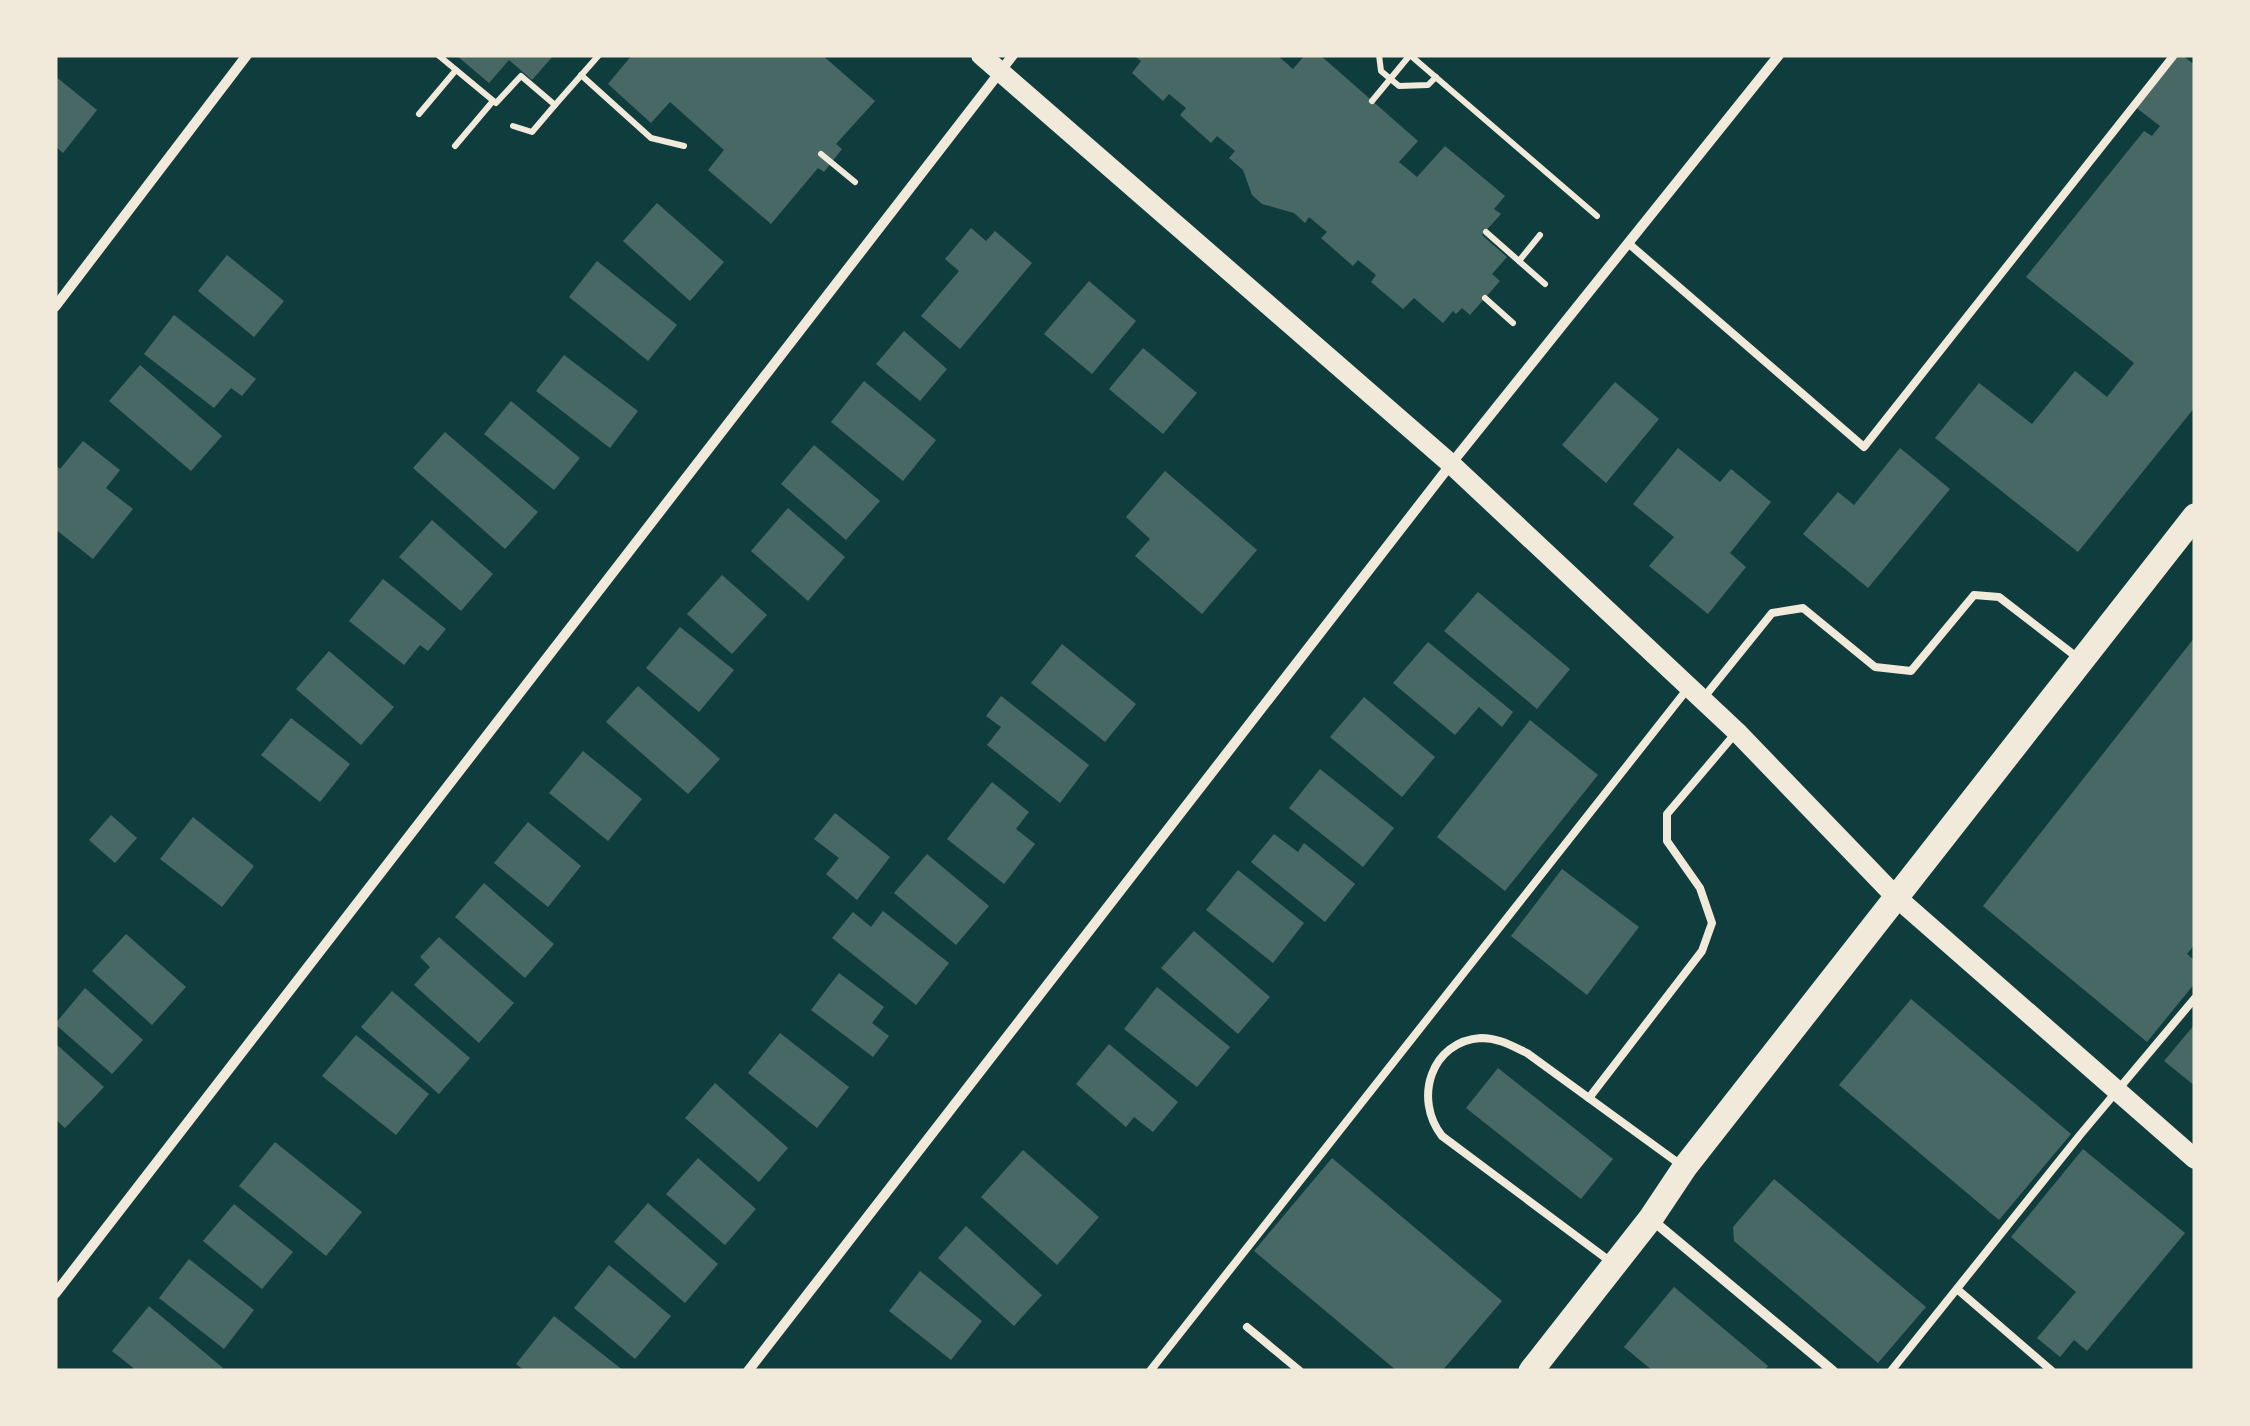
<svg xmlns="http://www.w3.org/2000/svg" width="2250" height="1426" font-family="'Asap Condensed',sans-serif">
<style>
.building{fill:#486865}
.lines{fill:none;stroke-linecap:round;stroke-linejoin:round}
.path{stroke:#f1e9da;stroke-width:6}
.service{stroke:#f1e9da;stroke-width:8}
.minor{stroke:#f1e9da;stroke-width:10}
.secondary{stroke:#f1e9da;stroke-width:20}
.primary{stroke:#f1e9da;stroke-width:25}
</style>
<rect width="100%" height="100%" fill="#0f3d3e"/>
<g class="building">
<path d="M456,55H554L532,80L509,60L489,83Z"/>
<path d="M632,55H822L875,101L836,144L842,149L824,172L818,168L771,224L708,170L724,150L670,102L651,123L608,84Z"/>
<path d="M1133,55H1277L1293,69L1305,55H1320L1418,141L1399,162L1417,177L1445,146L1505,196L1494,209L1501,214L1482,235L1507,257L1492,274L1500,281L1470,315L1462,308L1456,314L1453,311L1443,323L1414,298L1403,309L1371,282L1376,275L1358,260L1353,266L1321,238L1327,232L1309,217L1305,223L1294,213L1262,204L1252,195L1243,170L1229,158L1235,151L1217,136L1211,143L1180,115L1186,108L1169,94L1163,101L1132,73L1141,61Z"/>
<path d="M2175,55H2182L2195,65V407L2078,552L1935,438L1979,383L2032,424L2075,371L2107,397L2134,363L2026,277L2144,131L2152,136L2160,126L2134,106Z"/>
<path d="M55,76L97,110L63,153L55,146Z"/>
<path d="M657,203L724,262L690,301L623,241Z"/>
<path d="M971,228L986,241L995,231L1032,263L960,349L921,316L959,271L945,259Z"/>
<path d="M227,255L284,301L254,337L198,291Z"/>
<path d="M597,261L677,325L648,361L569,297Z"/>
<path d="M1089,281L1136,321L1092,374L1044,334Z"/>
<path d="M174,315L256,379L242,396L231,388L214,408L144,354Z"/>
<path d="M904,331L947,369L920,401L876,364Z"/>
<path d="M1143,348L1197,393L1163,434L1109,389Z"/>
<path d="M564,355L638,411L610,448L536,391Z"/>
<path d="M140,365L222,436L191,471L109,401Z"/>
<path d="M864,381L936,440L903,481L831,422Z"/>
<path d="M1615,382L1659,419L1606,483L1562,445Z"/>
<path d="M511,401L580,458L554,490L484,434Z"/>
<path d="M445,432L538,512L505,549L413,468Z"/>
<path d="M83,441L120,470L106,488L133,509L93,559L55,529V465L60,469Z"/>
<path d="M814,445L880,501L846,540L781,484Z"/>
<path d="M1678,448L1720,482L1731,469L1771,502L1730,553L1746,567L1708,614L1649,566L1674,537L1633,504Z"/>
<path d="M1900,448L1950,489L1868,588L1803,534L1838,492L1854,505Z"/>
<path d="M1165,471L1257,550L1202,614L1135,556L1150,539L1126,517Z"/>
<path d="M788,508L845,557L808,601L751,551Z"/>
<path d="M432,520L493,574L461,611L399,557Z"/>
<path d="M722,575L767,615L732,654L687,614Z"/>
<path d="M383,579L446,629L428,651L420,645L404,665L349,621Z"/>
<path d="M1478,592L1570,669L1537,709L1444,631Z"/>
<path d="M680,627L734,670L699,712L646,668Z"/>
<path d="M2195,637V944L2187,954L2195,961V983L2147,1042L1983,906Z"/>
<path d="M1428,642L1513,712L1502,727L1479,707L1455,735L1393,683Z"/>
<path d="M1062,644L1136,704L1105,742L1031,683Z"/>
<path d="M329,651L394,707L361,745L296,689Z"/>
<path d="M638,686L720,759L688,794L606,722Z"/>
<path d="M1001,696L1089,765L1060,803L987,745L1001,727L986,716Z"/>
<path d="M1364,697L1435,757L1402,797L1330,737Z"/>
<path d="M291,718L350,764L320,802L261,755Z"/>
<path d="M1530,720L1598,775L1505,891L1437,837Z"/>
<path d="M583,751L642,799L608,841L549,793Z"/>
<path d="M1320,769L1394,828L1363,867L1289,808Z"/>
<path d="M992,782L1029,812L1016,829L1035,844L1004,884L947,839Z"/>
<path d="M835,813L890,857L857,900L826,874L839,858L814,839Z"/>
<path d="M111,815L137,838L115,863L89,840Z"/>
<path d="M193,817L254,866L222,907L160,859Z"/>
<path d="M528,822L581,866L548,907L494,863Z"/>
<path d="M1274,834L1298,852L1304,843L1355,884L1325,922L1251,862Z"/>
<path d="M927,854L989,906L956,945L894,893Z"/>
<path d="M1562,869L1639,927L1587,995L1511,936Z"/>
<path d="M1238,870L1304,923L1273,963L1206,910Z"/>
<path d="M484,883L554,944L525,978L455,917Z"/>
<path d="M883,911L949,963L916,1005L832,938L853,912L871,927Z"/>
<path d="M1194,931L1270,997L1238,1034L1161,968Z"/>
<path d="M126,934L186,987L152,1025L92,971Z"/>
<path d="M439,937L514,1003L479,1043L414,985L430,967L420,957Z"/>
<path d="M839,973L884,1007L872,1023L889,1036L873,1057L811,1010Z"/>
<path d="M1157,987L1230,1047L1197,1087L1124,1029Z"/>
<path d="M85,988L143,1040L112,1074L55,1024Z"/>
<path d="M392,991L470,1058L439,1094L361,1027Z"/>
<path d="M1911,999L2071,1134L1999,1220L1839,1085Z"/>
<path d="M2195,1024V1086L2164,1061Z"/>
<path d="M780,1033L849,1087L817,1128L748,1073Z"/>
<path d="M356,1035L429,1094L396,1135L322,1076Z"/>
<path d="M55,1043L104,1087L65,1128L55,1119Z"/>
<path d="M1109,1044L1178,1102L1153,1132L1134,1117L1126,1127L1076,1084Z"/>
<path d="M1498,1068L1613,1159L1581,1199L1466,1108Z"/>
<path d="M715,1083L788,1148L759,1182L685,1118Z"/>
<path d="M275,1142L362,1212L326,1256L239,1186Z"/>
<path d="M2083,1149L2185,1233L2087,1351L2074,1340L2060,1357L2037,1338L2076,1292L2011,1237Z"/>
<path d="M1023,1150L1099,1217L1057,1265L981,1197Z"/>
<path d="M698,1158L756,1209L725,1245L666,1194Z"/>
<path d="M1332,1158L1502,1301L1442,1371H1397L1254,1251Z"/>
<path d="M1774,1179L1926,1307L1878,1363L1734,1241L1733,1227Z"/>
<path d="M648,1203L718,1264L685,1303L614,1242Z"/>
<path d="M234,1204L293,1252L262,1289L203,1241Z"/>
<path d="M966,1226L1042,1295L1014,1326L938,1258Z"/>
<path d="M189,1259L254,1310L224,1349L159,1298Z"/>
<path d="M609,1265L671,1316L635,1359L574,1308Z"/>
<path d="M920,1271L982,1321L951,1360L889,1311Z"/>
<path d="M1674,1287L1768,1366L1764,1371H1653L1624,1347Z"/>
<path d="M149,1306L223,1368L220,1371H137L112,1351Z"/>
<path d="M554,1316L624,1371H525L516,1364Z"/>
</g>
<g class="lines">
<g class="path">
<path d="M438,55L496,103L521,76L555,105L532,132L513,126"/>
<path d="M1379,55L1381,71L1399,86L1428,85L1436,77"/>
<path d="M1410,55L1597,216"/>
<path d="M581,75L651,138L684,146"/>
<path d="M1372,101L1410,55"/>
<path d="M555,105L599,55"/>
<path d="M419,114L456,70"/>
<path d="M455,146L493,101"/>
<path d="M821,154L855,182"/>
<path d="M1486,232L1545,284"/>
<path d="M1519,261L1540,235"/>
<path d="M1485,298L1513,323"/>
</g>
<g class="service">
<path d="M1628,243L1864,447L2174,55"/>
<path d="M1705,696L1772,613L1803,608L1875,667L1911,671L1974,595L1999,597L2078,658"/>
<path d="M1589,1098L1702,951L1712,923L1700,888L1667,841V814L1734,735"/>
<path d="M1611,1262L1442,1136C1413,1099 1431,1041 1481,1038C1499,1038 1512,1046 1527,1053L1681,1165"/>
<path d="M1957,1289L2052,1371"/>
<path d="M1247,1327L1300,1371"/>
<path d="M1150,1371L1689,687"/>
<path d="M1891,1371L2080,1135L2195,998"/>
</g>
<g class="minor">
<path d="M55,307L247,55"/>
<path d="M1651,1219L1833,1371"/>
<path d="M55,1294L1013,55"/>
<path d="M748,1371L1451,464L1779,55"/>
</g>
<path class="secondary" d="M981,55L1451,464L1737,732L1896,897L2195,1159"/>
<path class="primary" d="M1531,1371L1651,1218L1685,1167L2195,516"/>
</g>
<rect width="2250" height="1426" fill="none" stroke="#f1e9da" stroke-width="115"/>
</svg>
